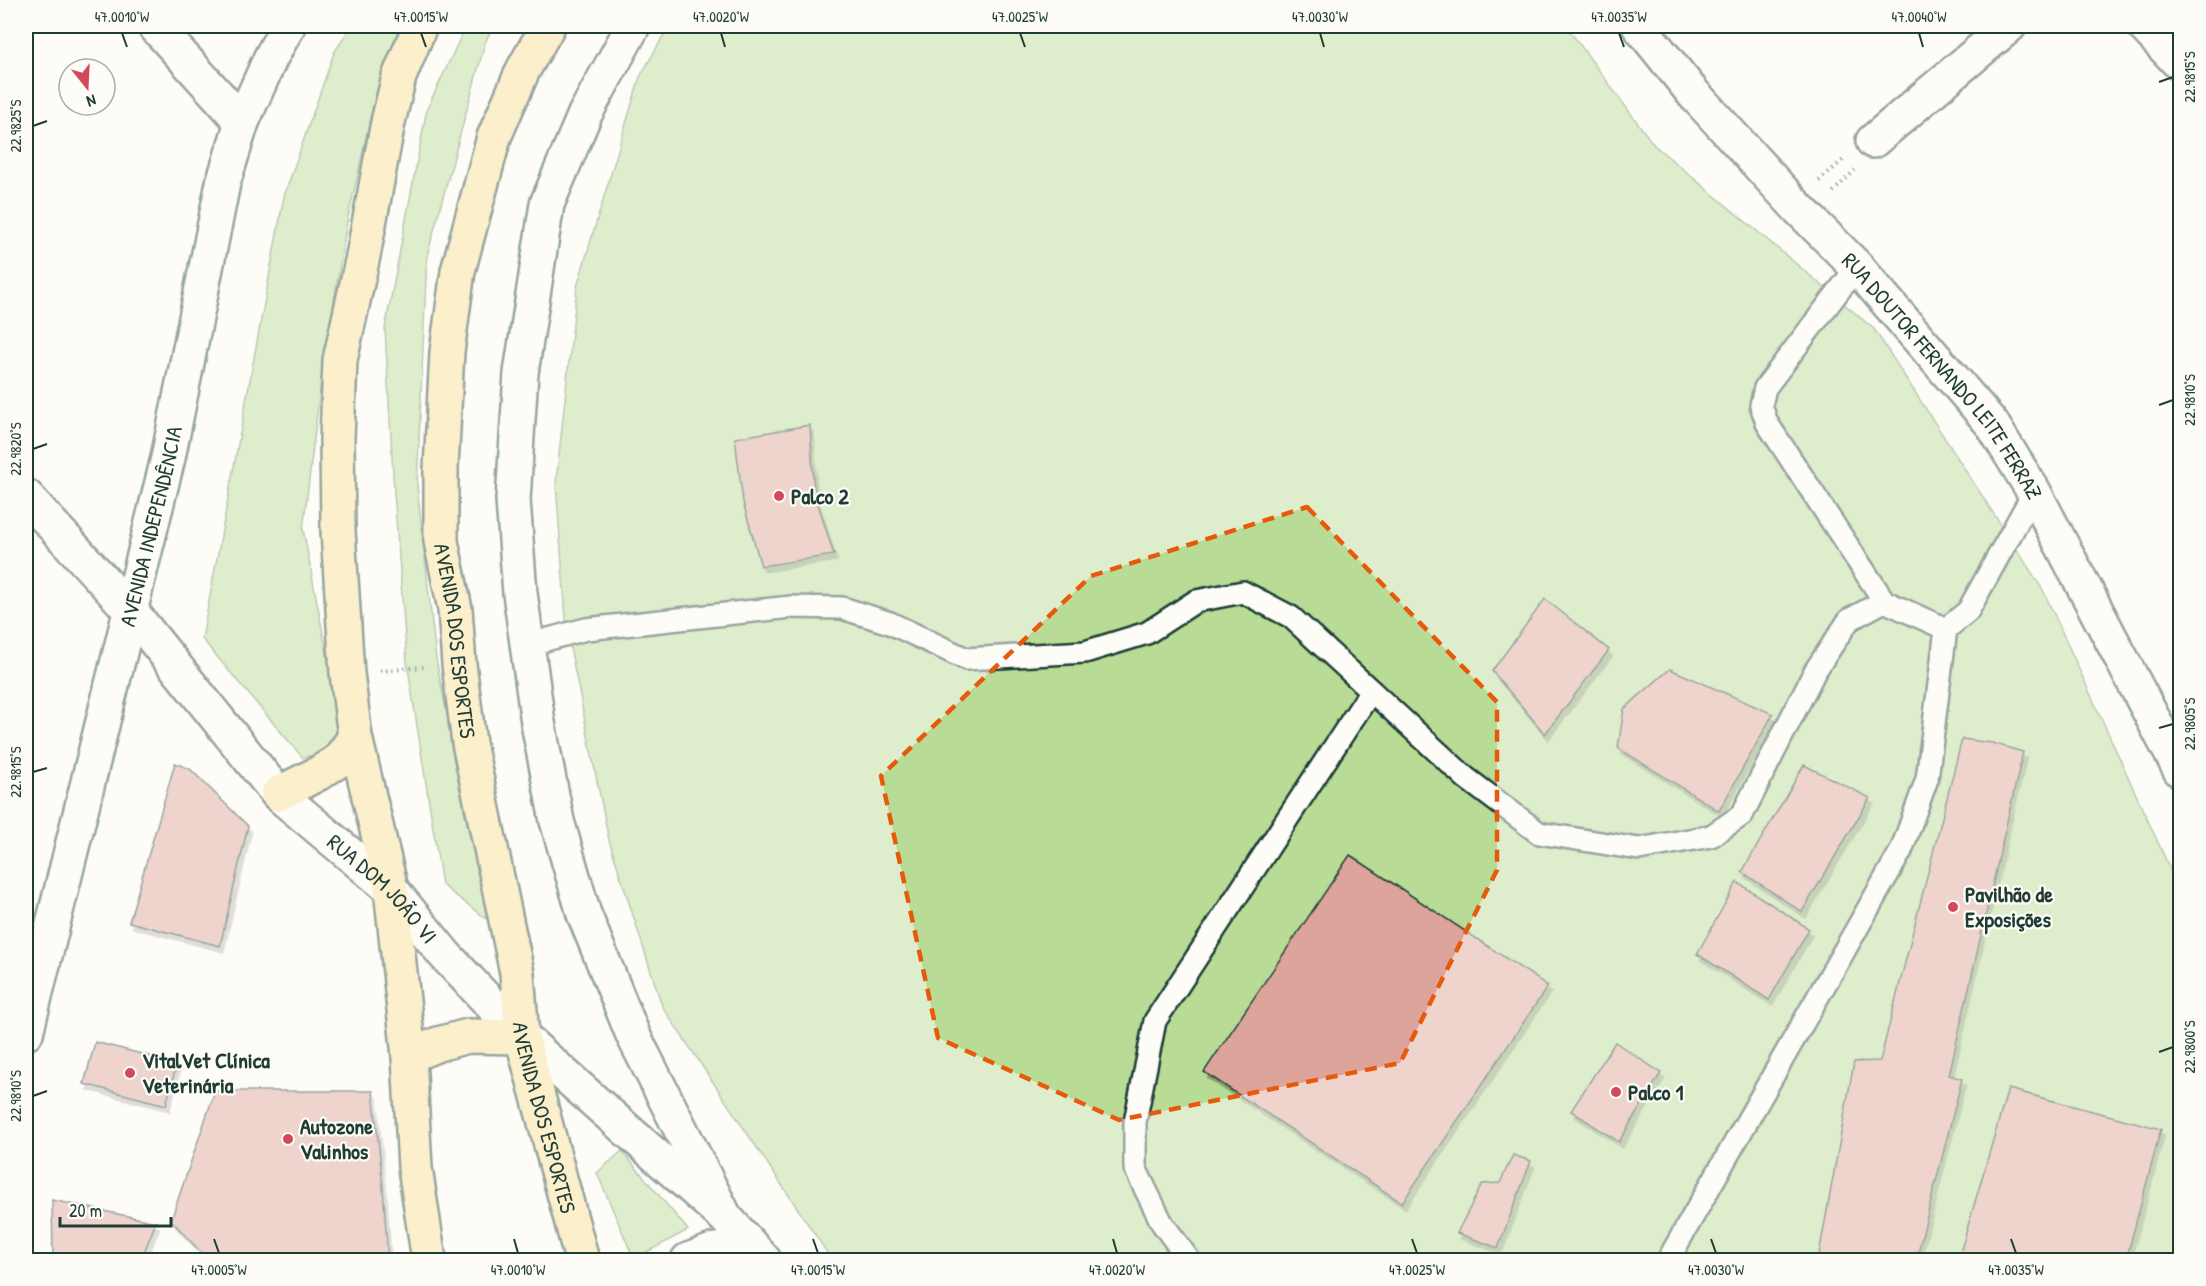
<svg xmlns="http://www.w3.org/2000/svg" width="2206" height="1286" font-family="'Patrick Hand',sans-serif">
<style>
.green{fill:#b8dc96;stroke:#6c8c65;stroke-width:1.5}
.building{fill:#dda49b;stroke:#1f3d34;stroke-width:1.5;filter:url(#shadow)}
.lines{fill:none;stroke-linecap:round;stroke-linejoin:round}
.lane-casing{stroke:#1f3d34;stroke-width:26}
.street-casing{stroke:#1f3d34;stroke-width:38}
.secondary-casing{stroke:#1f3d34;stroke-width:38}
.primary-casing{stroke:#1f3d34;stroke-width:38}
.path{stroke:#1f3d34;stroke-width:4;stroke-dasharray:1.5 4.5;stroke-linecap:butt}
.lane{stroke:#fdfcf7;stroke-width:21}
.street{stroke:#fdfcf7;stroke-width:33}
.secondary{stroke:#fdfcf7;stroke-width:33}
.primary{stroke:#fadf96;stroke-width:33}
.marked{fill:none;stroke:#e8590c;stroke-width:4.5;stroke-dasharray:12 8;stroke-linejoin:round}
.ticks{fill:none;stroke:#1f3d34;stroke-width:2}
.poi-dot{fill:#d1495b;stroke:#fdfcf7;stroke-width:2}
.labels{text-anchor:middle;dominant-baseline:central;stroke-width:4.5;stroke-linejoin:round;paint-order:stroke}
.street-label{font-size:22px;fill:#1f3d34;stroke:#fdfcf7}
.poi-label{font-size:22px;font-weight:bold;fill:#1f3d34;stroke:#fdfcf7;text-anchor:start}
.neatline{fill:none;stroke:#1f3d34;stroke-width:2}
.ticks-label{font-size:15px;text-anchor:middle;fill:#1f3d34}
</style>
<defs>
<filter id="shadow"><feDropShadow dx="3.5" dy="6" stdDeviation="0" flood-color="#0004"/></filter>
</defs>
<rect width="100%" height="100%" fill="#fdfcf7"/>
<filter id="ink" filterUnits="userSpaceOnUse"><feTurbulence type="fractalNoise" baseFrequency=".0167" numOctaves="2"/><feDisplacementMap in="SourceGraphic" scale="12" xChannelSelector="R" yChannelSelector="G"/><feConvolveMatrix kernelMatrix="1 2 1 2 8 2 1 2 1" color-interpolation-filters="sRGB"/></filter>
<g filter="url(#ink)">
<g class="green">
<path d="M351,26H400L377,89L347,222L321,381L303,529L341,728L324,751L303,758L202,639L284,196L334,53Z"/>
<path d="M466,26H493L485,43L427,256L417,486L436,659L488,920L442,885L407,662L394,492L385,329L427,109Z"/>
<path d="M669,26H1566L1654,145L1874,329L2043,590L2180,891V1260H832L662,1006L609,840L567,632L556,483L577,287L640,77Z"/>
<path d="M622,1151L688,1230L634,1259L597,1173Z"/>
</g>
<g class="building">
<path d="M810,425L814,491L834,555L761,566L743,502L735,438Z"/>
<path d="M1545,599L1609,650L1545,734L1492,671Z"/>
<path d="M1670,669L1773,714L1719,811L1618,748L1624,709Z"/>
<path d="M1962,739L1992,743L2023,752L1949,1075L1962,1079L1916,1260H1818L1854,1062L1880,1061Z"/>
<path d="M175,763L190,769L248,826L220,946L129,922Z"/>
<path d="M1804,765L1870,798L1802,912L1742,872Z"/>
<path d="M1350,855L1548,986L1402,1203L1204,1072Z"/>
<path d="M1737,882L1809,929L1769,1000L1697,954Z"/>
<path d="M95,1042L177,1063L166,1105L84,1084Z"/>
<path d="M1615,1042L1661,1073L1619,1142L1571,1111Z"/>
<path d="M2008,1089L2161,1129L2126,1260H1958Z"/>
<path d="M215,1091H373L383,1187L388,1260H208L171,1220Z"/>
<path d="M1513,1155L1531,1161L1498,1248L1457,1233L1482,1184L1500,1183Z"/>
<path d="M52,1200L156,1222L141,1260H53Z"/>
</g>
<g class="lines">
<defs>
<g id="lane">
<path d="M1857,267L1765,388L1761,405L1767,423L1884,601L1946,629"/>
<path d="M527,645L586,629L791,607L842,608L890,623L966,659L1085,652L1147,633L1196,601L1243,592L1291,617L1466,778L1539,833L1639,849L1711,836L1742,815L1815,671L1849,620L1884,601"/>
<path d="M1189,1260L1162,1223L1135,1168V1122L1155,1021L1371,691"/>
<path d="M1668,1260L1901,851L1927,779L1946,629L1968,611L2034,492"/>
</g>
<g id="street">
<path d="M155,26L242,122"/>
<path d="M633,26L585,114L547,204L521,373L513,500L520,593L538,723L557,821L584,914L633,1035L724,1215"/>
<path id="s1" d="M1639,26L1693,93L1798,208L1857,267L1992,424L2034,492L2180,770"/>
<path d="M2144,26L2180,64"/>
<path d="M1873,141L2009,26"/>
<path d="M26,496L131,611"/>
</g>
<g id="secondary">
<path id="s2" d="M131,611L278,794L391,889L445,955L522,1037L725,1217L764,1260"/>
<path id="s3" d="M26,1033L168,458L223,183L242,122L271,57L288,26"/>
<path d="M688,1260L715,1250L735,1260"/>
</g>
<g id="primary">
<path d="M420,26L399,77L388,122L363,256L340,360L337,439L338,531L347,673L355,737L391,889L409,1056L415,1168L429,1260"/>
<path id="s4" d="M548,26L523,70L494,137L458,271L447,352L441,468V541L455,609L459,664L469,743L517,973L522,1037L582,1260"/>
<path d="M278,794L319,773L338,761L355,737"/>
<path d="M409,1056L438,1044L468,1036L522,1037"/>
</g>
</defs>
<use href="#lane" class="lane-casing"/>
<use href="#street" class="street-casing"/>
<use href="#secondary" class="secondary-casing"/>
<use href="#primary" class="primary-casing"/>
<g class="path">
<path d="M1819,181L1843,160"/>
<path d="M1833,192L1855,170"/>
<path d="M380,671L424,667"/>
</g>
<use href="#lane" class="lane"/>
<use href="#street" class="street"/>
<use href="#secondary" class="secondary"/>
<use href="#primary" class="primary"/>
</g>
</g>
<path d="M0 0H2206V1286H0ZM1307,507L1497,702V870L1400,1063L1119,1120L938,1038L881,776L1091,576Z" fill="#fdfcf7" fill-opacity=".55" fill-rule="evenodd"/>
<path class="marked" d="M1307,507L1497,702V870L1400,1063L1119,1120L938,1038L881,776L1091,576Z"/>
<path class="ticks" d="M122,33L127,47M421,33L426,47M721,33L725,47M1020,33L1025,47M1320,33L1324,47M1619,33L1624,47M1919,33L1923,47M2159,82L2173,77M33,126L47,121M2159,405L2173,400M33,449L47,444M2159,728L2173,724M33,772L47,768M2159,1052L2173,1047M33,1096L47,1091M214,1239L219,1253M514,1239L518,1253M813,1239L818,1253M1113,1239L1117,1253M1412,1239L1417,1253M1711,1239L1716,1253M2011,1239L2016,1253"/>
<g class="poi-dot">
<circle cx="779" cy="496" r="6"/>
<circle cx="1953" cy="907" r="6"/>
<circle cx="130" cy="1073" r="6"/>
<circle cx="1616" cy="1092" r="6"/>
<circle cx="288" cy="1139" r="6"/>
</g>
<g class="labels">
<g class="street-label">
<text stroke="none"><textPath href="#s1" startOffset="464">RUA DOUTOR FERNANDO LEITE FERRAZ</textPath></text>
<text stroke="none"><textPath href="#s3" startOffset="522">AVENIDA INDEPENDÊNCIA</textPath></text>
<text stroke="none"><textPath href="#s4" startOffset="634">AVENIDA DOS ESPORTES</textPath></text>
<text stroke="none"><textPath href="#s2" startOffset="376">RUA DOM JOÃO VI</textPath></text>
<text stroke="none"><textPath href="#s4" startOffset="1120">AVENIDA DOS ESPORTES</textPath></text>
</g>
<g class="poi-label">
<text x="791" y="496">Palco 2</text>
<text x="1965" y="894">Pavilhão de<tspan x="1965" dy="25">Exposições</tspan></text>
<text x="142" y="1060">VitalVet Clínica<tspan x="142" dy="25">Veterinária</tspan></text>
<text x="1628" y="1092">Palco 1</text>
<text x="300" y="1126">Autozone<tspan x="300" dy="25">Valinhos</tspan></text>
</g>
</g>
<rect width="2206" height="1286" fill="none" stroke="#fdfcf7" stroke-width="66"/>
<g transform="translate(87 87) rotate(162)"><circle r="28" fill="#fdfcf7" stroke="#a4b0a9" stroke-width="1.5"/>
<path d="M0-4.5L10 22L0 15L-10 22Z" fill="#d1495b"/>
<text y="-9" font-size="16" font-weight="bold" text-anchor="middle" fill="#1f3d34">N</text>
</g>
<path d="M60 1217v9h111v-9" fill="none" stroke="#1f3d34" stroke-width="3"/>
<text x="69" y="1217" font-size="18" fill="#1f3d34" stroke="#fdfcf7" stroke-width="4.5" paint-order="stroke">20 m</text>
<rect x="33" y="33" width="2140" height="1220" class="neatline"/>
<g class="ticks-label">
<text x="122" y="22">47.0010°W</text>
<text x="421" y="22">47.0015°W</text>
<text x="721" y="22">47.0020°W</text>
<text x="1020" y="22">47.0025°W</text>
<text x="1320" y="22">47.0030°W</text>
<text x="1619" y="22">47.0035°W</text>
<text x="1919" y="22">47.0040°W</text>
<text transform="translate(2190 77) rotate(-90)" y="5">22.9815°S</text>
<text transform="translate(16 126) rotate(-90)" y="5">22.9825°S</text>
<text transform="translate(2190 400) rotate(-90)" y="5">22.9810°S</text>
<text transform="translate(16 449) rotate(-90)" y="5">22.9820°S</text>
<text transform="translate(2190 724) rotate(-90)" y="5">22.9805°S</text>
<text transform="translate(16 772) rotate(-90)" y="5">22.9815°S</text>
<text transform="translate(2190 1047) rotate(-90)" y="5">22.9800°S</text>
<text transform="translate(16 1096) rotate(-90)" y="5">22.9810°S</text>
<text x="219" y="1275">47.0005°W</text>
<text x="518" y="1275">47.0010°W</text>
<text x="818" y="1275">47.0015°W</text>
<text x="1117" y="1275">47.0020°W</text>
<text x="1417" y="1275">47.0025°W</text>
<text x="1716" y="1275">47.0030°W</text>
<text x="2016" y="1275">47.0035°W</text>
</g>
</svg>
